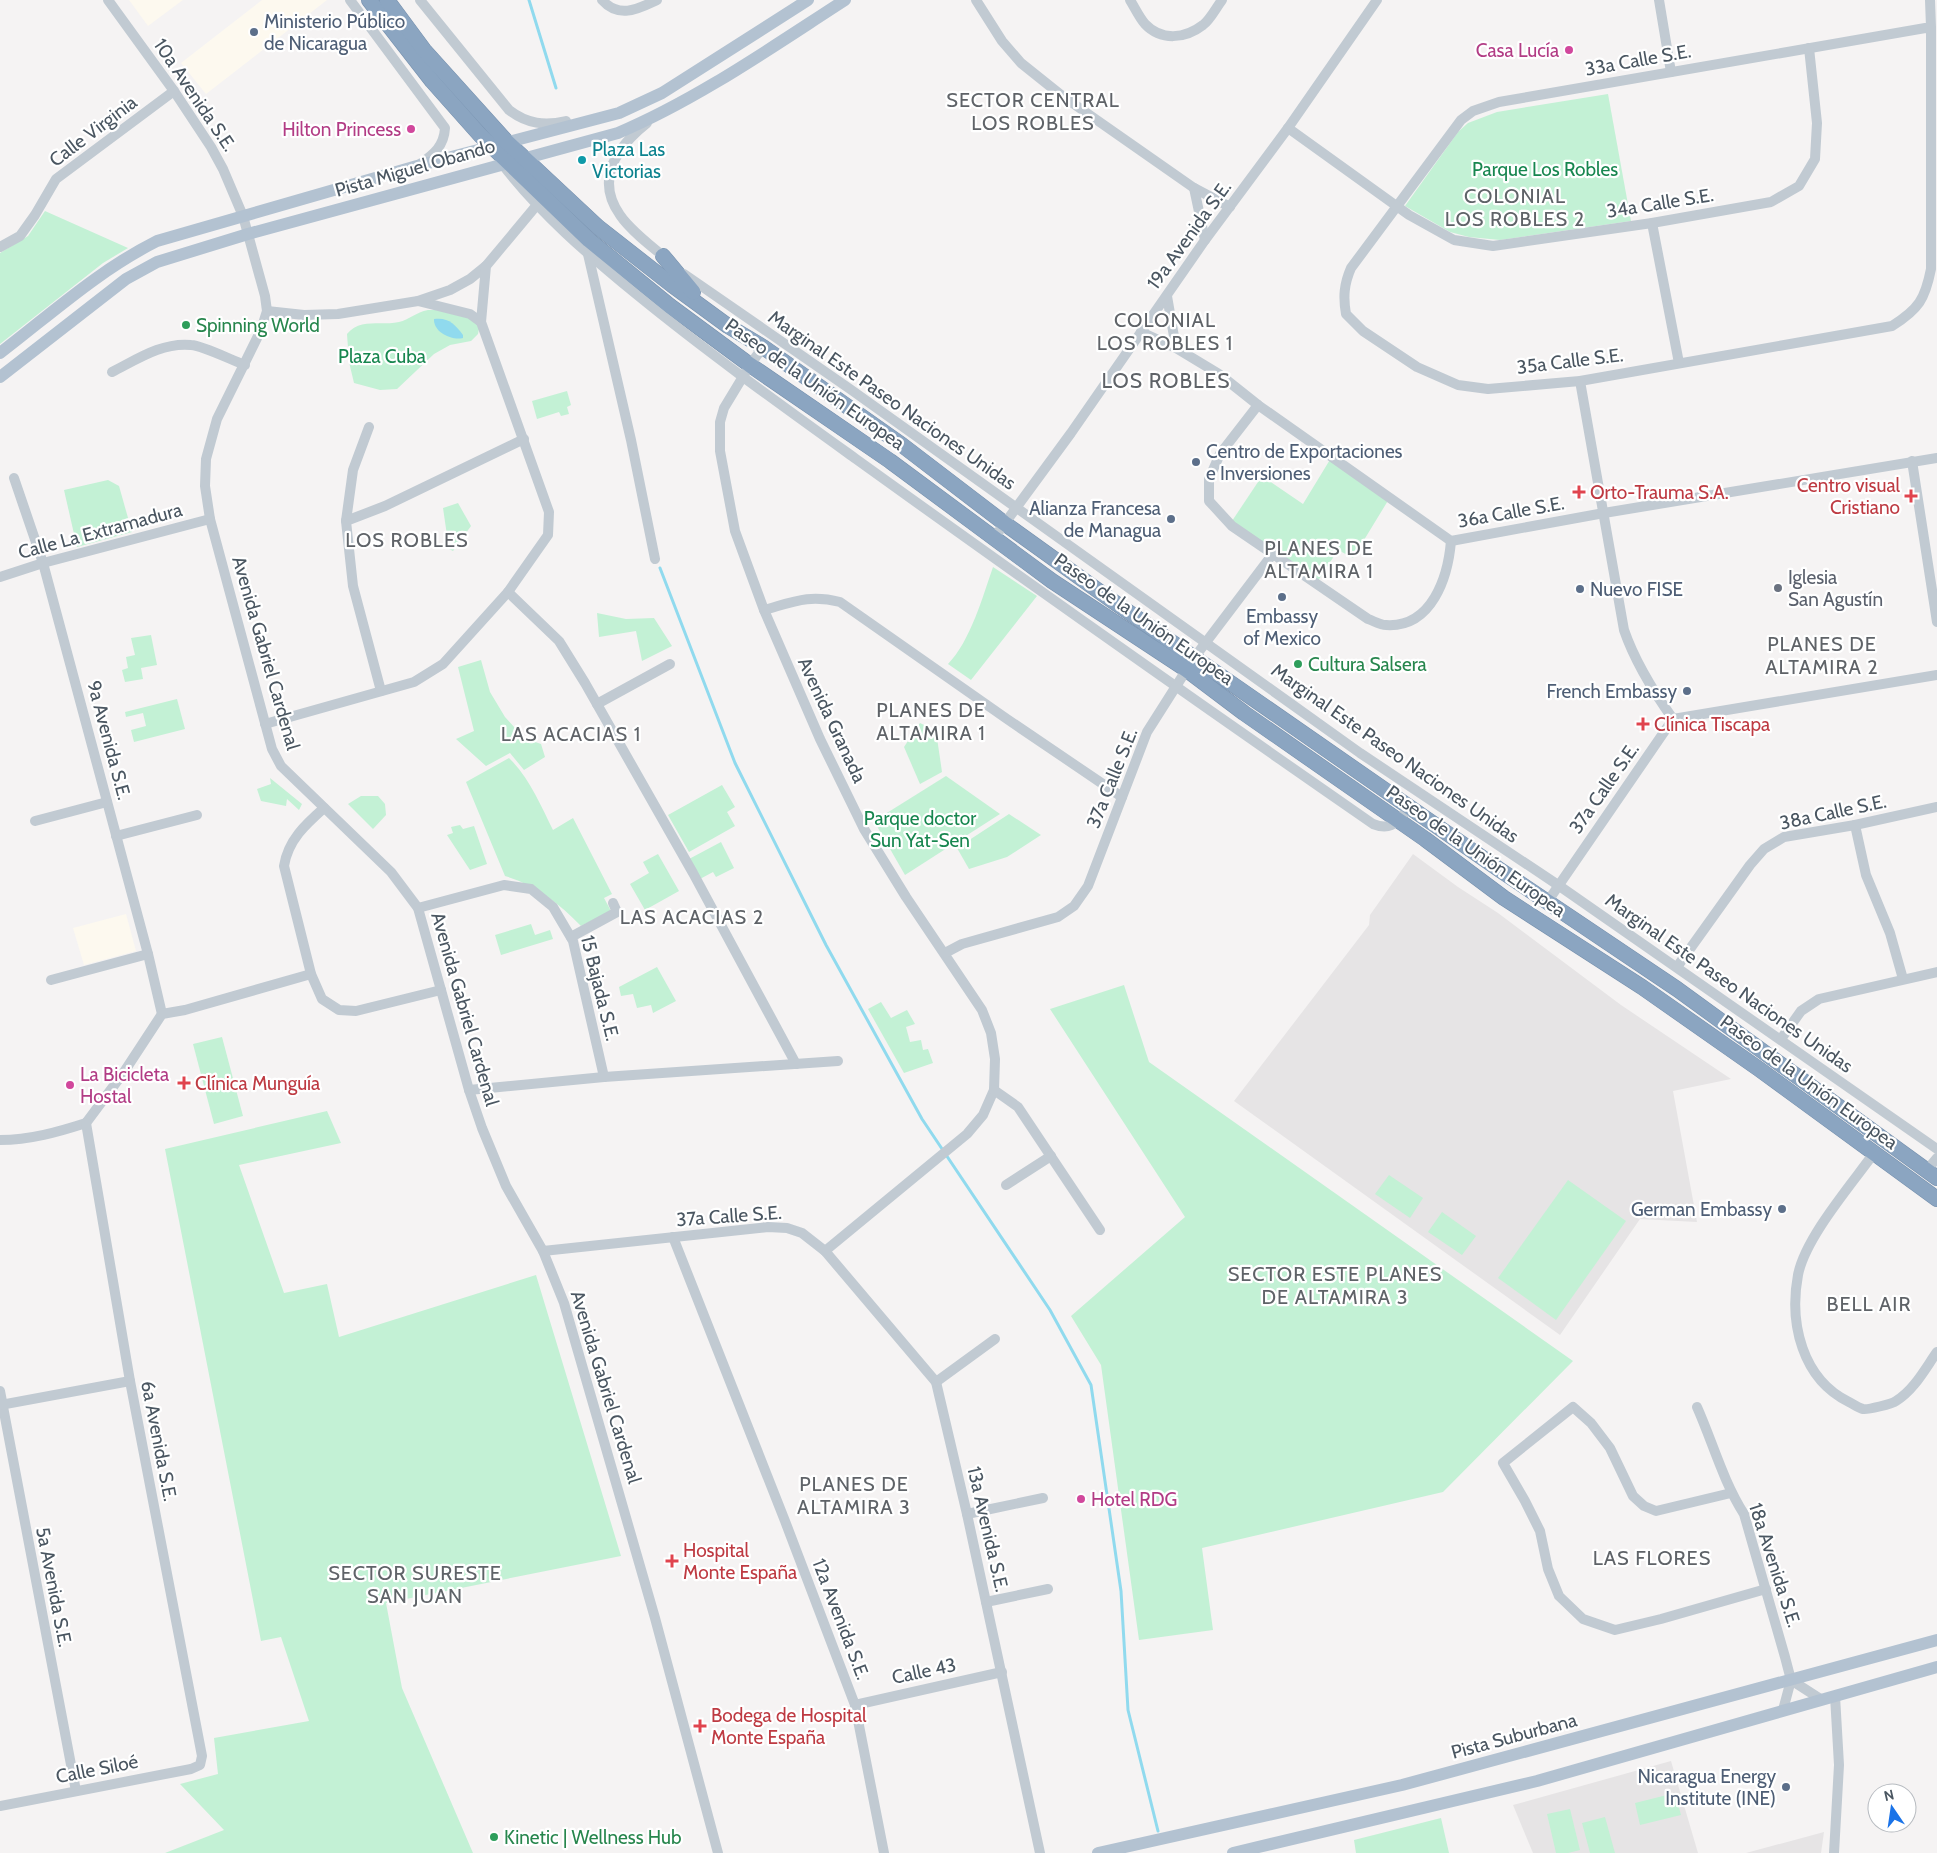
<svg xmlns="http://www.w3.org/2000/svg" width="1937" height="1853" font-family="Cabin,sans-serif">
<style>
.commercial{fill:#fdf9ef}
.education{fill:#e6e4e5}
.green{fill:#c3f1d5}
.water{fill:#90daee}
.lines{fill:none;stroke-linecap:round;stroke-linejoin:round}
.stream{stroke:#90daee;stroke-width:3}
.highway-casing{stroke:#7690ad;stroke-width:16}
.minor{stroke:#c1cad2;stroke-width:10}
.major{stroke:#b3c2d1;stroke-width:12}
.highway{stroke:#8ba5c1;stroke-width:15}
.service-dot{fill:#5c6f8a;stroke:#fff;stroke-width:2}
.hotel-dot{fill:#d1479c;stroke:#fff;stroke-width:2}
.culture-dot{fill:#0f9aa8;stroke:#fff;stroke-width:2}
.leisure-dot{fill:#2e9e5b;stroke:#fff;stroke-width:2}
.health-dot{fill:#e0444e;stroke:#fff;stroke-width:2}
.worship-dot{fill:#6b7280;stroke:#fff;stroke-width:2}
.labels{text-anchor:middle;dominant-baseline:central;stroke-width:4.5;stroke-linejoin:round;paint-order:stroke}
.service-label{font-size:19px;fill:#4e5e75;stroke:#fff;text-anchor:end}
.hotel-label{font-size:19px;fill:#b23c85;stroke:#fff;text-anchor:end}
.street-label{font-size:19px;fill:#4a5661;stroke:#fff}
.culture-label{font-size:19px;fill:#0d838f;stroke:#fff;text-anchor:start}
.park-label{font-size:19px;fill:#17864f;stroke:#fff}
.leisure-label{font-size:19px;fill:#27864d;stroke:#fff;text-anchor:start}
.health-label{font-size:19px;fill:#be3a42;stroke:#fff;text-anchor:start}
.worship-label{font-size:19px;fill:#5b616d;stroke:#fff;text-anchor:start}
.neighbourhood-label{font-size:20px;letter-spacing:1px;fill:#5f6368;stroke:#fff}
.quarter-label{font-size:21px;letter-spacing:1px;fill:#5f6368;stroke:#fff}
</style>
<rect width="100%" height="100%" fill="#f5f3f3"/>
<g class="commercial">
<path d="M129,0H183L148,26Z"/>
<path d="M262,0H327L206,94L181,63Z"/>
<path d="M126,914L136,951L84,965L73,928Z"/>
</g>
<g class="education">
<path d="M1413,854L1458,887L1498,913L1621,1005L1731,1079L1673,1091L1697,1222L1640,1219L1560,1335L1234,1101L1369,925L1370,915Z"/>
<path d="M1671,1761L1698,1853H1533L1513,1805Z"/>
<path d="M1824,1832L1821,1853H1746Z"/>
</g>
<g class="green">
<path d="M1608,94L1631,221L1500,240L1469,237L1450,232L1405,206L1458,132L1468,123L1497,112Z"/>
<path d="M45,211L128,248L103,263L0,344V253L28,236Z"/>
<path d="M428,310H441L476,319L479,329L478,334L471,341L450,345L434,354L397,389L380,390L354,383L349,362L347,334C360,318 381,326 399,322C409,320 416,312 428,310Z"/>
<path d="M567,391L571,405L567,407L569,414L561,416L559,412L537,419L532,401Z"/>
<path d="M1331,458L1389,499L1353,558L1338,550L1316,584L1230,524L1262,476L1303,504Z"/>
<path d="M108,480L119,486L132,532L77,547L64,490Z"/>
<path d="M458,503L471,526L453,551L449,549L443,508Z"/>
<path d="M993,567L1037,596L971,680L948,664C970,642 983,596 993,567Z"/>
<path d="M597,613L626,619L654,618L672,646L642,661L636,631L599,637Z"/>
<path d="M151,635L157,665L141,668L143,679L125,682L122,670L128,668L126,657L135,655L131,638Z"/>
<path d="M481,660L490,692L505,717L524,738L541,744L545,757L524,770L510,753L486,766L456,739L474,731L458,667Z"/>
<path d="M177,699L185,729L134,742L131,730L146,726L143,713L126,717L125,712Z"/>
<path d="M920,723L936,731L942,772L920,784L904,747Z"/>
<path d="M509,758C529,777 541,806 553,830L573,818L612,894L604,898L611,911L581,926C559,903 535,885 505,876L466,782Z"/>
<path d="M946,776L1000,814L905,875L874,821Z"/>
<path d="M270,778L302,804L299,810L287,799L286,806L261,801L257,789L271,784Z"/>
<path d="M722,785L735,807L727,812L735,826L689,852L668,815Z"/>
<path d="M361,796H378L385,804L386,815L373,829L348,804Z"/>
<path d="M1009,814L1041,835L1007,857L969,869L957,848Z"/>
<path d="M460,825L463,829L474,826L487,864L470,870L447,835L453,833L451,827Z"/>
<path d="M721,842L734,868L716,877L713,872L700,879L689,859Z"/>
<path d="M658,854L679,891L645,910L630,884L649,873L643,862Z"/>
<path d="M531,924L535,935L550,930L553,939L501,955L495,935Z"/>
<path d="M657,967L676,1001L653,1013L651,1005L637,1008L633,994L621,996L619,987Z"/>
<path d="M1124,985L1149,1062L1573,1361L1443,1492L1202,1548L1213,1630L1139,1640L1101,1365L1071,1316L1185,1217L1050,1009Z"/>
<path d="M881,1002L891,1018L907,1010L915,1024L906,1027L910,1042L921,1040L923,1050L928,1049L933,1063L904,1073L868,1009Z"/>
<path d="M222,1037L243,1116L214,1124L193,1044Z"/>
<path d="M327,1111L341,1143L239,1165L284,1293L327,1284L339,1337L536,1275L621,1556L386,1603L402,1688L473,1853H165L224,1830L180,1784L218,1774L214,1738L309,1721L281,1637L261,1641L165,1149Z"/>
<path d="M1389,1175L1423,1198L1410,1218L1375,1194Z"/>
<path d="M1568,1180L1626,1221L1556,1320L1498,1278Z"/>
<path d="M1442,1212L1476,1236L1462,1255L1428,1232Z"/>
<path d="M1675,1793L1681,1815L1640,1825L1635,1803Z"/>
<path d="M1570,1809L1580,1850L1568,1853H1556L1547,1814Z"/>
<path d="M1605,1817L1615,1853H1590L1582,1823Z"/>
<path d="M1441,1818L1449,1853H1356L1354,1840Z"/>
</g>
<path class="water" d="M434,319C448,317 455,324 463,335V338C452,341 433,332 434,319Z"/>
<g class="lines">
<g class="stream">
<path d="M529,0L556,88"/>
<path d="M660,568L735,763L826,945L922,1119L1050,1310L1091,1385L1121,1591L1128,1710L1158,1831"/>
</g>
<defs>
<g id="highway">
<path d="M369,0L432,81L480,135L589,240L670,306L750,365L890,461L1052,581L1187,670L1244,713L1425,839L1504,898L1642,987L1759,1069L1937,1199"/>
<path d="M387,0L424,50L507,142L598,227L672,285L728,326L763,347L902,445L1004,523L1114,602L1500,870L1677,989L1937,1178"/>
<path d="M663,256L693,292"/>
</g>
</defs>
<use href="#highway" class="highway-casing"/>
<g class="minor">
<path d="M108,0L174,91L211,147L223,169L243,216L265,296L267,311L261,330L217,419L206,459L205,486L210,519L272,749L281,766L391,872L418,908L469,1090L482,1128L506,1186L543,1251L564,1303L655,1618L718,1853"/>
<path d="M350,0L445,128C444,146 434,154 420,164"/>
<path d="M420,0L509,110C527,124 545,126 566,121"/>
<path d="M602,0C619,19 638,9 657,0"/>
<path d="M976,0L1002,41L1021,63L1061,95L1194,188L1230,207"/>
<path d="M1130,0C1135,8 1139,17 1145,24C1161,41 1185,39 1203,25C1210,20 1216,8 1222,0"/>
<path d="M1659,0L1671,72"/>
<path d="M1930,0L1931,27V269C1925,299 1919,309 1892,326L1580,381L1488,389L1458,385L1417,367L1363,331L1346,314C1343,297 1344,284 1351,268L1461,120L1473,111L1499,102L1931,27"/>
<path d="M647,123C618,146 594,178 620,215C630,230 652,247 667,259"/>
<path d="M1288,128L1409,215L1454,240L1493,246L1652,223L1771,202L1799,186L1815,159L1817,123L1809,48"/>
<path d="M502,164C542,215 586,253 636,294C707,352 781,405 856,459C1027,582 1200,704 1373,824C1393,832 1397,820 1410,807"/>
<path d="M1194,188L1205,240"/>
<path d="M1652,223L1679,363"/>
<path d="M0,247L20,236L35,215L56,179L174,91"/>
<path d="M588,254L631,440L655,559"/>
<path d="M684,274L850,389L1360,753L1558,885L1937,1149"/>
<path d="M1167,296L1176,348"/>
<path d="M418,301L470,314L481,322"/>
<path d="M267,311L304,315L338,314L418,301L450,290L470,279L486,266"/>
<path d="M1141,332L1176,348L1219,374L1258,405L1451,541L1604,513L1937,458"/>
<path d="M763,347L750,365L724,408L720,422V451L735,531L764,610L820,739L864,829L906,897L982,1010L991,1033L995,1059L994,1090L983,1115L967,1134L825,1251"/>
<path d="M112,372C136,360 162,342 191,345C204,346 231,360 245,365"/>
<path d="M1580,381L1624,630C1635,662 1653,691 1673,719"/>
<path d="M1258,405L1220,454L1209,479V501L1232,526L1368,619C1374,621 1380,625 1386,625C1432,628 1448,577 1451,541"/>
<path d="M1912,461L1937,622"/>
<path d="M14,478L43,563L148,954L162,1014"/>
<path d="M346,521L353,470L369,427"/>
<path d="M994,538L1071,433L1205,240L1288,128L1377,0"/>
<path d="M0,577L43,563L210,519"/>
<path d="M508,592L559,641L585,683L693,873L796,1064"/>
<path d="M764,610C793,602 809,594 840,602L1007,719L1122,797"/>
<path d="M381,691L353,586L346,521L385,506L524,439"/>
<path d="M597,704L670,664"/>
<path d="M265,724L414,682L443,664L508,592L548,535L549,512L481,322L486,266L536,206"/>
<path d="M324,808C306,824 288,840 284,866L311,974L322,999L339,1010L356,1011L441,990"/>
<path d="M35,821L107,802"/>
<path d="M1855,825L1866,875L1890,933L1903,979"/>
<path d="M116,836L197,815"/>
<path d="M1548,901L1673,719L1937,675"/>
<path d="M418,908L504,885L531,889L553,907L573,941L604,1077"/>
<path d="M571,937L617,912L613,903"/>
<path d="M945,953L962,944L1058,917L1074,906L1088,886L1147,732L1194,658L1272,555"/>
<path d="M1677,967L1750,865L1764,849L1784,837L1855,825L1937,807"/>
<path d="M51,980L148,954"/>
<path d="M1781,1039L1801,1011L1819,999L1937,972"/>
<path d="M469,1090L604,1077L838,1061"/>
<path d="M994,1090L1018,1107L1100,1230"/>
<path d="M86,1123L124,1072L162,1014L185,1010L311,974"/>
<path d="M0,1140C30,1140 58,1132 86,1123"/>
<path d="M1874,1153C1851,1185 1805,1238 1798,1275C1789,1323 1802,1379 1849,1402C1853,1404 1858,1408 1863,1409C1867,1410 1892,1404 1896,1401C1914,1390 1925,1369 1937,1352"/>
<path d="M1932,1164L1937,1158"/>
<path d="M1006,1185L1051,1156"/>
<path d="M673,1237L785,1521L855,1705L884,1853"/>
<path d="M543,1251L768,1227L787,1228L802,1233L825,1251L936,1382L967,1514L1040,1853"/>
<path d="M936,1382L995,1339"/>
<path d="M0,1391L76,1791"/>
<path d="M0,1405L130,1381"/>
<path d="M1697,1407C1713,1443 1723,1481 1744,1514L1785,1657L1791,1680L1783,1710"/>
<path d="M1731,1493L1656,1511L1644,1506L1633,1496L1610,1448L1591,1423L1573,1407L1503,1463L1525,1501L1540,1531L1548,1569L1559,1596L1583,1619L1615,1630L1661,1619L1766,1589"/>
<path d="M967,1514L1043,1498"/>
<path d="M986,1602L1048,1589"/>
<path d="M1791,1680L1822,1700"/>
<path d="M855,1705L1002,1672"/>
<path d="M0,1806L191,1769L200,1765L202,1756L130,1381L86,1123"/>
<path d="M1834,1853L1839,1765L1835,1696"/>
</g>
<g class="major">
<path d="M0,353C51,314 99,270 157,241L417,166L619,113L662,93L808,0"/>
<path d="M0,377L126,279L157,262L248,234L618,133C698,99 772,47 845,0"/>
<path d="M1098,1853L1402,1785L1937,1640"/>
<path d="M1233,1853L1537,1781L1937,1667"/>
</g>
<use href="#highway" class="highway"/>
</g>
<g class="service-dot">
<circle cx="254" cy="32" r="5"/>
<circle cx="1196" cy="462" r="5"/>
<circle cx="1171" cy="519" r="5"/>
<circle cx="1580" cy="589" r="5"/>
<circle cx="1282" cy="597" r="5"/>
<circle cx="1687" cy="691" r="5"/>
<circle cx="1782" cy="1209" r="5"/>
<circle cx="1786" cy="1787" r="5"/>
</g>
<g class="hotel-dot">
<circle cx="1569" cy="50" r="5"/>
<circle cx="411" cy="129" r="5"/>
<circle cx="70" cy="1085" r="5"/>
<circle cx="1081" cy="1499" r="5"/>
</g>
<circle class="culture-dot" cx="582" cy="160" r="5"/>
<g class="leisure-dot">
<circle cx="186" cy="325" r="5"/>
<circle cx="1298" cy="664" r="5"/>
<circle cx="494" cy="1837" r="5"/>
</g>
<g class="health-dot">
<path d="M1576.5 484.5h5v5h5v5h-5v5h-5v-5h-5v-5h5z"/>
<path d="M1908.5 488.5h5v5h5v5h-5v5h-5v-5h-5v-5h5z"/>
<path d="M1640.5 716.5h5v5h5v5h-5v5h-5v-5h-5v-5h5z"/>
<path d="M181.5 1075.5h5v5h5v5h-5v5h-5v-5h-5v-5h5z"/>
<path d="M669.5 1553.5h5v5h5v5h-5v5h-5v-5h-5v-5h5z"/>
<path d="M697.5 1718.5h5v5h5v5h-5v5h-5v-5h-5v-5h5z"/>
</g>
<circle class="worship-dot" cx="1778" cy="588" r="5"/>
<g class="labels">
<g class="service-label">
<text x="264" y="21" text-anchor="start">Ministerio Público<tspan x="264" dy="22">de Nicaragua</tspan></text>
<text x="1206" y="451" text-anchor="start">Centro de Exportaciones<tspan x="1206" dy="22">e Inversiones</tspan></text>
<text x="1161" y="508">Alianza Francesa<tspan x="1161" dy="22">de Managua</tspan></text>
<text x="1590" y="589" text-anchor="start">Nuevo FISE</text>
<text x="1282" y="616" text-anchor="middle">Embassy<tspan x="1282" dy="22">of Mexico</tspan></text>
<text x="1677" y="691">French Embassy</text>
<text x="1772" y="1209">German Embassy</text>
<text x="1776" y="1776">Nicaragua Energy<tspan x="1776" dy="22">Institute (INE)</tspan></text>
</g>
<g class="hotel-label">
<text x="1559" y="50">Casa Lucía</text>
<text x="401" y="129">Hilton Princess</text>
<text x="80" y="1074" text-anchor="start">La Bicicleta<tspan x="80" dy="22">Hostal</tspan></text>
<text x="1091" y="1499" text-anchor="start">Hotel RDG</text>
</g>
<g class="street-label">
<text transform="translate(1638 60) rotate(-10)">33a Calle S.E.</text>
<text transform="translate(195 95) rotate(56)">10a Avenida S.E.</text>
<text transform="translate(93 131) rotate(-37)">Calle Virginia</text>
<text transform="translate(415 168) rotate(-16)">Pista Miguel Obando</text>
<text transform="translate(1660 203) rotate(-9)">34a Calle S.E.</text>
<text transform="translate(1189 235) rotate(-54)">19a Avenida S.E.</text>
<text transform="translate(1570 361) rotate(-7)">35a Calle S.E.</text>
<text transform="translate(815 384) rotate(35)">Paseo de la Unión Europea</text>
<text transform="translate(892 400) rotate(35)">Marginal Este Paseo Naciones Unidas</text>
<text transform="translate(1511 512) rotate(-10)">36a Calle S.E.</text>
<text transform="translate(100 531) rotate(-15)">Calle La Extramadura</text>
<text transform="translate(1144 619) rotate(35)">Paseo de la Unión Europea</text>
<text transform="translate(266 653) rotate(74)">Avenida Gabriel Cardenal</text>
<text transform="translate(832 720) rotate(65)">Avenida Granada</text>
<text transform="translate(109 740) rotate(75)">9a Avenida S.E.</text>
<text transform="translate(1395 753) rotate(35)">Marginal Este Paseo Naciones Unidas</text>
<text transform="translate(1112 778) rotate(-68)">37a Calle S.E.</text>
<text transform="translate(1604 788) rotate(-55)">37a Calle S.E.</text>
<text transform="translate(1833 812) rotate(-12)">38a Calle S.E.</text>
<text transform="translate(1476 851) rotate(35)">Paseo de la Unión Europea</text>
<text transform="translate(1729 983) rotate(35)">Marginal Este Paseo Naciones Unidas</text>
<text transform="translate(600 988) rotate(76)">15 Bajada S.E.</text>
<text transform="translate(465 1009) rotate(74)">Avenida Gabriel Cardenal</text>
<text transform="translate(1809 1082) rotate(36)">Paseo de la Unión Europea</text>
<text transform="translate(729 1216) rotate(-4)">37a Calle S.E.</text>
<text transform="translate(606 1387) rotate(73)">Avenida Gabriel Cardenal</text>
<text transform="translate(159 1441) rotate(79)">6a Avenida S.E.</text>
<text transform="translate(988 1529) rotate(77)">13a Avenida S.E.</text>
<text transform="translate(1775 1565) rotate(72)">18a Avenida S.E.</text>
<text transform="translate(54 1587) rotate(79)">5a Avenida S.E.</text>
<text transform="translate(841 1619) rotate(69)">12a Avenida S.E.</text>
<text transform="translate(924 1671) rotate(-12)">Calle 43</text>
<text transform="translate(1514 1736) rotate(-15)">Pista Suburbana</text>
<text transform="translate(97 1769) rotate(-11)">Calle Siloé</text>
</g>
<g class="culture-label">
<text x="592" y="149">Plaza Las<tspan x="592" dy="22">Victorias</tspan></text>
</g>
<g class="park-label">
<text x="1545" y="169">Parque Los Robles</text>
<text x="382" y="356">Plaza Cuba</text>
<text x="920" y="818">Parque doctor<tspan x="920" dy="22">Sun Yat-Sen</tspan></text>
</g>
<g class="leisure-label">
<text x="196" y="325">Spinning World</text>
<text x="1308" y="664">Cultura Salsera</text>
<text x="504" y="1837">Kinetic | Wellness Hub</text>
</g>
<g class="health-label">
<text x="1900" y="485" text-anchor="end">Centro visual<tspan x="1900" dy="22">Cristiano</tspan></text>
<text x="1590" y="492">Orto-Trauma S.A.</text>
<text x="1654" y="724">Clínica Tiscapa</text>
<text x="195" y="1083">Clínica Munguía</text>
<text x="683" y="1550">Hospital<tspan x="683" dy="22">Monte España</tspan></text>
<text x="711" y="1715">Bodega de Hospital<tspan x="711" dy="22">Monte España</tspan></text>
</g>
<g class="worship-label">
<text x="1788" y="577">Iglesia<tspan x="1788" dy="22">San Agustín</tspan></text>
</g>
<g class="neighbourhood-label">
<text x="1033" y="100">SECTOR CENTRAL<tspan x="1033" dy="23">LOS ROBLES</tspan></text>
<text x="1515" y="196">COLONIAL<tspan x="1515" dy="23">LOS ROBLES 2</tspan></text>
<text x="1165" y="320">COLONIAL<tspan x="1165" dy="23">LOS ROBLES 1</tspan></text>
<text x="407" y="540">LOS ROBLES</text>
<text x="1319" y="548">PLANES DE<tspan x="1319" dy="23">ALTAMIRA 1</tspan></text>
<text x="1822" y="644">PLANES DE<tspan x="1822" dy="23">ALTAMIRA 2</tspan></text>
<text x="931" y="710">PLANES DE<tspan x="931" dy="23">ALTAMIRA 1</tspan></text>
<text x="571" y="734">LAS ACACIAS 1</text>
<text x="692" y="917">LAS ACACIAS 2</text>
<text x="1335" y="1274">SECTOR ESTE PLANES<tspan x="1335" dy="23">DE ALTAMIRA 3</tspan></text>
<text x="1869" y="1304">BELL AIR</text>
<text x="854" y="1484">PLANES DE<tspan x="854" dy="23">ALTAMIRA 3</tspan></text>
<text x="1652" y="1558">LAS FLORES</text>
<text x="415" y="1573">SECTOR SURESTE<tspan x="415" dy="23">SAN JUAN</tspan></text>
</g>
<g class="quarter-label">
<text x="1166" y="380">LOS ROBLES</text>
</g>
</g>
<g transform="translate(1892 1808) rotate(347)"><circle r="24" fill="#ffffff" stroke="#b7bbc0"/>
<path d="M0-4L9 19L0 12L-9 19Z" fill="#1a73e8"/>
<text y="-8" font-size="14" font-weight="bold" text-anchor="middle" fill="#4a5661">N</text>
</g>
</svg>
